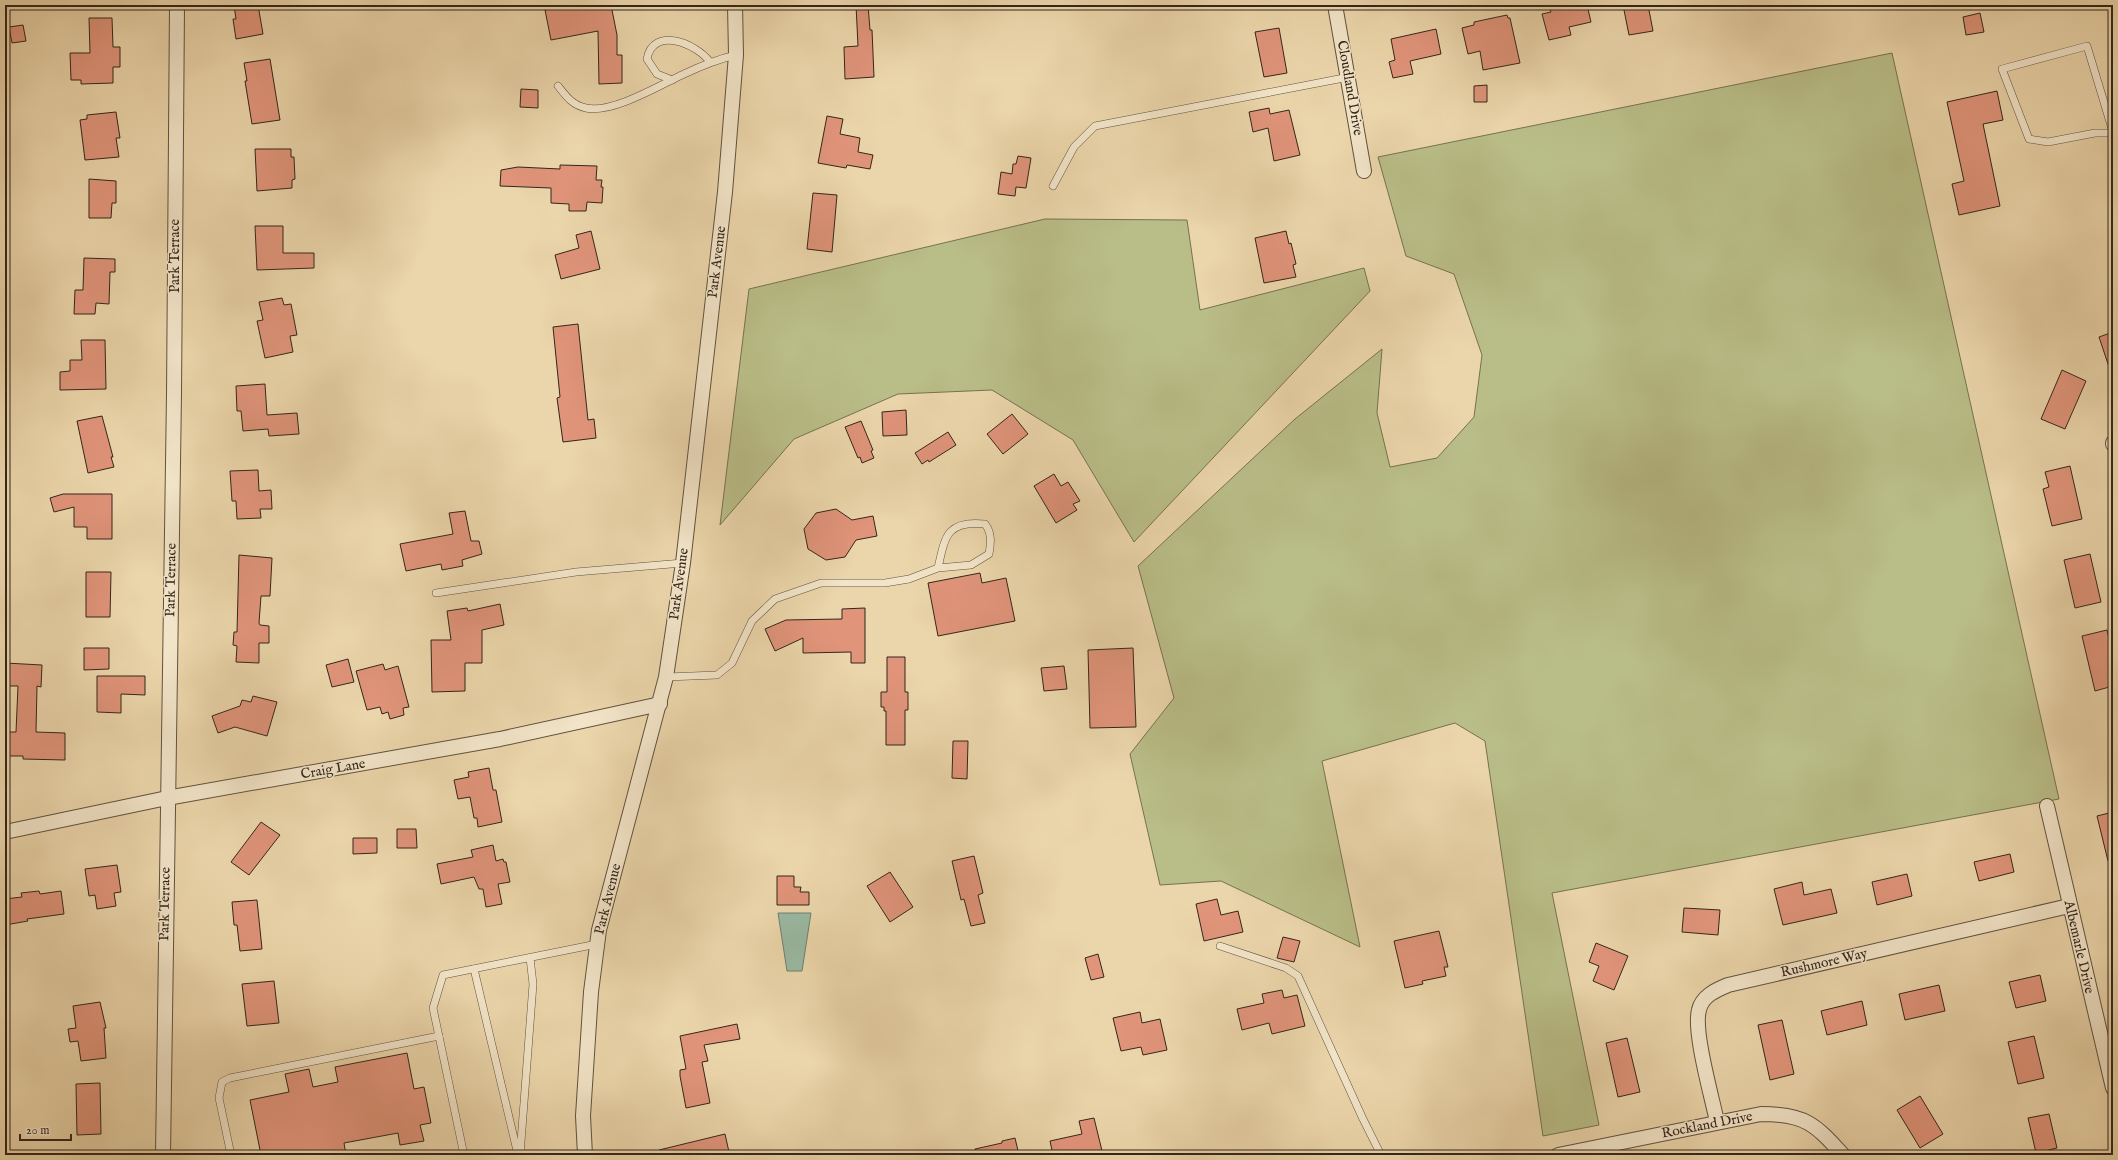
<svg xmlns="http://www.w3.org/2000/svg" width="2118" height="1160" font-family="'IM FELL English',serif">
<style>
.green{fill:#b9bd87;stroke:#767251}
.water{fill:#99b9a3;stroke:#707e6d}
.building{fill:#e0947a;stroke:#33261b}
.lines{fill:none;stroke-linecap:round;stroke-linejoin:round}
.lane-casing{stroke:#61523f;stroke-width:8}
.street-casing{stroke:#61523f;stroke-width:16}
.lane{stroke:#f2e4c8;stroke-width:7}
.street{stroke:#f2e4c8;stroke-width:14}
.labels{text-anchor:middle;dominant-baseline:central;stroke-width:3;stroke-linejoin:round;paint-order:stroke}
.street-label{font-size:14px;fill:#33261b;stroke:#f2e4c8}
</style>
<rect width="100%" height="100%" fill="#ebd5aa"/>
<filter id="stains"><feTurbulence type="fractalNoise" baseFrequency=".005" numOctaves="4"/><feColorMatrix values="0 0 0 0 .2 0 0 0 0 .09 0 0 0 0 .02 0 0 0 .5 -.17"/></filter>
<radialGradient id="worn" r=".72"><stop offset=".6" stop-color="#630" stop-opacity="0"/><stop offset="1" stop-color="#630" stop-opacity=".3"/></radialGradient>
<g class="green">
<path d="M1892,53L2059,799L1552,893L1599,1125L1543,1136L1485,741L1455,723L1322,761L1360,947L1221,881L1160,885L1130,754L1174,698L1138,566L1295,419L1382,349L1377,413L1390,467L1437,458L1474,417L1482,355L1454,274L1406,256L1378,157Z"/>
<path d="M1045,219L1187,220L1200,310L1364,268L1370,291L1134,542L1073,440L992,390L898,394L794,439L720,525L749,289Z"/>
</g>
<path class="water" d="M778,913H811L802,971H787Z"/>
<g class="building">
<path d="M234,5H258L263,34L236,39L233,19H236Z"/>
<path d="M572,5H611L617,35V55H622V83L599,84L598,31L551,40L545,10Z"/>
<path d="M856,5H868L870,30H872L874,77L845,79L844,47L858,46Z"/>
<path d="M1556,5H1587L1591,22L1569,27L1571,35L1549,40L1542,14L1551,12L1549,7Z"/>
<path d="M1623,5H1648L1653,31L1629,35Z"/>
<path d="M1980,13L1984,32L1966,35L1963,17Z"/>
<path d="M1507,15L1508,18H1510L1520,63L1483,70L1480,51L1468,54L1462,28L1474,25V22Z"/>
<path d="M89,18H112L113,47H120V67H113V83L81,84V80H71L70,53H90Z"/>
<path d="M23,25L26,41L12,43L9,27Z"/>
<path d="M1279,28L1287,73L1264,77L1255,32Z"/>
<path d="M1436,29L1441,54L1410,61L1413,74L1393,78L1389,62L1395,60L1391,39Z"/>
<path d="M270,59L280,120L252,124L245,81H247L244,63Z"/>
<path d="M1487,85V102H1474V86Z"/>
<path d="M521,89L538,90V108L520,107Z"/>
<path d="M1997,91L2003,120L1983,124L2000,206L1959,215L1952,184L1964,181L1947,102Z"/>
<path d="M1269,108L1270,114L1289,110L1300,155L1274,161L1268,128L1253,132L1249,112Z"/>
<path d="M116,112L120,138H116L119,157L85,160L80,120L87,119V115Z"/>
<path d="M827,116L843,119L840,134L860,138L858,152L873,155L870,169L847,165L846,168L818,163Z"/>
<path d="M255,149H291V157H294L295,179L292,180V188L257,191Z"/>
<path d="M1018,156L1031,158L1026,188L1016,187L1015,196L998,194L1001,172L1012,174L1013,164H1016Z"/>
<path d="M560,165L597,166L596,180H602L601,187H603L602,203L587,202L586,211H569V204L551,203V188L500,186L501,170L518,167L560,169Z"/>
<path d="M89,179L116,181V203H112L111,218H89Z"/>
<path d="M813,193L837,195L832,252L807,249Z"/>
<path d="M255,226H283V253H314V268L257,270Z"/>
<path d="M591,231L600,269L561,279L555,255L579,248L576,235Z"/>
<path d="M1286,231L1289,244L1291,243L1296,264L1293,265L1296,277L1264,283L1255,238Z"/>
<path d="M84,258L115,259V272H110L109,304L96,303L95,314H74L75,290H83Z"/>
<path d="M282,298L284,305L291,304L297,335L290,336L293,352L265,358L257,321L263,320L259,302Z"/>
<path d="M578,324L588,420L594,419L596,438L563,442L557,398L560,397L553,327Z"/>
<path d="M2113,332V372L2111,373L2099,337Z"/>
<path d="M81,340H105L106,389L60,390V372L70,371V360H82Z"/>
<path d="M2062,370L2086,381L2065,429L2041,419Z"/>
<path d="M265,384L267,415L297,413L299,434L269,436L268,429L243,431L241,411H237L236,386Z"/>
<path d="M906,410L907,435L883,436L882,412Z"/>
<path d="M1012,414L1028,434L1003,454L987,434Z"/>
<path d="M102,416L113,457H111L114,467L88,473L77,421Z"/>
<path d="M861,421L873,450L871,451L874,458L862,463L860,457L858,458L845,427Z"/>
<path d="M948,432L956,445L929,462L928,460L922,464L915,453Z"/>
<path d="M2070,466L2082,519L2052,526L2043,489L2049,487L2045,472Z"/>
<path d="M258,470L259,491L271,490L272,509H260L261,518L237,519L236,501H232L230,471Z"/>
<path d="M1054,474L1061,486L1068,482L1080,501L1073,504L1077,510L1056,523L1034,486Z"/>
<path d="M63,494H112V539H87V527H74V507L54,512L50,498Z"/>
<path d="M836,509L852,520L873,516L877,536L856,540L845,557L826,560L808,549L804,529L816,513Z"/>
<path d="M465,511L471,541H479L482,554L462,560L463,566L442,570L441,564L406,571L400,544L453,534L449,513Z"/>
<path d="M2090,554L2101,602L2075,608L2064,560Z"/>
<path d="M239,555L272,558L270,596H261L259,623L260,625L269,626V643H259V663L236,662L237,646L233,645L234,632H237Z"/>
<path d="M86,572H111L110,617H86Z"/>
<path d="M980,573L982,583L1006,578L1015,621L938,636L928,583Z"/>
<path d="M500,604L504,625L482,630V663H465V691L432,692L431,640H451L447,611L467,608L468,611Z"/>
<path d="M865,608V663H851V652L803,653V638L775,651L765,629L786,620L842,619V609Z"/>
<path d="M2107,630L2113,655V686L2095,691L2082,636Z"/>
<path d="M84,648H109V669L84,670Z"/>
<path d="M1133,648L1136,727L1090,728L1088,650Z"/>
<path d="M887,657H905V692H908V710H905V745H886V711H884V707H881V692H887Z"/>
<path d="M348,659L354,682L332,687L326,665Z"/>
<path d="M5,663L42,665L41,687L37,686L36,732L65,733V760L23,759V756H9V732H16L18,686H5Z"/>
<path d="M383,664L385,670L398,666L409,707L403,708L404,715L390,719L388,712L382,714L380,707L367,710L356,671Z"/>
<path d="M1064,666L1067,689L1044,691L1041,668Z"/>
<path d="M97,676H145V695L121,694V713L97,712Z"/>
<path d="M253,696L277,702L267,736L235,727L218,733L212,716L240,706L242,700L251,702Z"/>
<path d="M953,741H968L967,779L952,778Z"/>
<path d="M489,768L493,790H496L502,822L478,827L477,818H474L470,797L458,799L454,780L469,777L468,772Z"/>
<path d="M2113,812V860L2108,861L2097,816Z"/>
<path d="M261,822L280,835L249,875L231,862Z"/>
<path d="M397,829H416L417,848H397Z"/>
<path d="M353,838H377V853L353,854Z"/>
<path d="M493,845L496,861L503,859L504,862H506L510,882L498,884L502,904L486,907L483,889H479L474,877L441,884L437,864L473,857L471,850Z"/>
<path d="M2010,854L2014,872L1979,881L1974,862Z"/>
<path d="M974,856L983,893L978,895L985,923L971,926L964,899L961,900L952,861Z"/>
<path d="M117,865L121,892L114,893L116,906L97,909L95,895L89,896L85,869Z"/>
<path d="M890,872L913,907L890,922L867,886Z"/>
<path d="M1907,874L1912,896L1877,905L1872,882Z"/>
<path d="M777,876H794V887H801L800,892H809V905H777Z"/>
<path d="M1802,882L1804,895L1831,889L1837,913L1783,925L1774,889Z"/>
<path d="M39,891L40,894L61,891L64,914L27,919L28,921L5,925V899L22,897L21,893Z"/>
<path d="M1217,899L1221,915L1238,911L1243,932L1204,941L1196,904Z"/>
<path d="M257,900L262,949L240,951L237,925H234L232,902Z"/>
<path d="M1684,908L1720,910L1718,935L1682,932Z"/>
<path d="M1439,931L1448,967H1444L1446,976L1422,981L1423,984L1405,988L1394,941Z"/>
<path d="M1283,937L1300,941L1294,962L1277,958Z"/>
<path d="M1596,943L1628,956L1614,990L1593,981L1599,966L1589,962Z"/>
<path d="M1098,954L1104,977L1091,980L1085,958Z"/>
<path d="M2040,975L2046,1001L2016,1008L2009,982Z"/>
<path d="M274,981L279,1023L247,1026L242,984Z"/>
<path d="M1939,985L1945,1011L1905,1020L1899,994Z"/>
<path d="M1282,990L1284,998L1297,995L1305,1026L1272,1034L1269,1023L1242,1030L1237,1009L1264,1003L1262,994Z"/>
<path d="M1862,1001L1867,1025L1827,1035L1821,1011Z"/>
<path d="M100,1002L106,1028H104L106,1058L81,1061L78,1041L70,1042L68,1029L76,1028L73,1006Z"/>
<path d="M1140,1012L1142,1023L1160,1019L1167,1050L1143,1055L1141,1047L1121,1051L1113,1018Z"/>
<path d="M1782,1020L1794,1074L1770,1080L1758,1025Z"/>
<path d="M737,1024L740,1039L704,1045L708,1061L702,1062L710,1103L686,1108L680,1076V1070L686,1069L680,1036Z"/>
<path d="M2034,1036L2044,1078L2018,1084L2008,1042Z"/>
<path d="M1627,1038L1640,1092L1618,1097L1606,1043Z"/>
<path d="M407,1053L414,1089L424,1087L431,1123L420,1125L424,1141L400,1145L398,1133L344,1143L346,1155H261L250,1100L289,1092L285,1074L309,1069L313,1087L338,1082L335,1067Z"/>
<path d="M100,1083L101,1134L77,1135L76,1084Z"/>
<path d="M1920,1096L1943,1134L1920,1148L1897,1110Z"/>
<path d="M2049,1114L2057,1148L2036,1153L2028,1118Z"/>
<path d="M1094,1118L1103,1155H1053L1050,1141L1082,1134L1079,1121Z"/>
<path d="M725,1134L729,1152L716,1155H659V1150Z"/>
<path d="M1015,1138L1019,1155H976L975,1149L1002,1143V1141Z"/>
</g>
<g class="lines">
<defs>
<g id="lane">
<path d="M672,80L657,74L647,59C653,26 696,43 710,62"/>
<path d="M558,86C566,96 572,105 586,108C612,114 660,85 684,74C701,66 718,59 736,55"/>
<path d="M2113,132L2087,46L2002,69L2029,139L2048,142L2095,133H2113"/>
<path d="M1053,186L1074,147L1095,126L1349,77"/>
<path d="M436,593L576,572L683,563"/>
<path d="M666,677L717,675L732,663L752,621L775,599L821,583H885L909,579L938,568L971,565L989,554C991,543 992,533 985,524C947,520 945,536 938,568"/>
<path d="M1220,946L1286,968L1298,976L1363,1119L1381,1155"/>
<path d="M474,969L518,1155"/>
<path d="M231,1155L219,1098L222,1082L230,1078L439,1036"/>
<path d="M464,1155L433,1008L443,975L597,944"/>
<path d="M520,1155L533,984L530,958"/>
</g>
<g id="street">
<path d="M1335,5L1364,171"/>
<path d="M2113,443V444"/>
<path d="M2047,806L2113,1088"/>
<path d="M5,832L167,798L500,739L660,704"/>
<path d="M1717,1122C1712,1097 1693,1031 1699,1010C1702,996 1716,990 1728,985L2069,906"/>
<path d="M163,1155L174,394L177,5"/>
<path d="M585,1155L583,1116L591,992L599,930L666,677L683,563L725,192L736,55L735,5"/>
<path d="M1558,1155L1761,1114C1805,1114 1815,1124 1843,1155"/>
</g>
</defs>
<use href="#lane" class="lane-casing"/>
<use href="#street" class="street-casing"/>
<use href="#lane" class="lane"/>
<use href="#street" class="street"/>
</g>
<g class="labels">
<g class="street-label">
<text transform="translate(1350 88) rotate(80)">Cloudland Drive</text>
<text transform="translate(175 256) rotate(-90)">Park Terrace</text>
<text transform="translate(717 262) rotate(-83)">Park Avenue</text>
<text transform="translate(171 580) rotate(-89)">Park Terrace</text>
<text transform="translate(679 584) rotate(-82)">Park Avenue</text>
<text transform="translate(333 769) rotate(-10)">Craig Lane</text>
<text transform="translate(608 899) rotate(-76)">Park Avenue</text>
<text transform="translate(165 904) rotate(-89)">Park Terrace</text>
<text transform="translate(2079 947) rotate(77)">Albemarle Drive</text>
<text transform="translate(1824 963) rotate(-13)">Rushmore Way</text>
<text transform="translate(1707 1125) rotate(-11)">Rockland Drive</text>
</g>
</g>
<rect width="2118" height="1160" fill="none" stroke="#ebd5aa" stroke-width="20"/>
<rect x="6" y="6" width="2106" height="1148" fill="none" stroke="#33261b" stroke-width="2"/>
<rect x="10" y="10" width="2098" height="1140" fill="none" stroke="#33261b"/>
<path d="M20 1134v6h51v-6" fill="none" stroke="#33261b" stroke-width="2"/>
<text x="26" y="1134" font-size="12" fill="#33261b" stroke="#f2e4c8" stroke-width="3" paint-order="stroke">20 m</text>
<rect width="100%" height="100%" filter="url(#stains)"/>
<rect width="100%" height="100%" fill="url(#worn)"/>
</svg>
